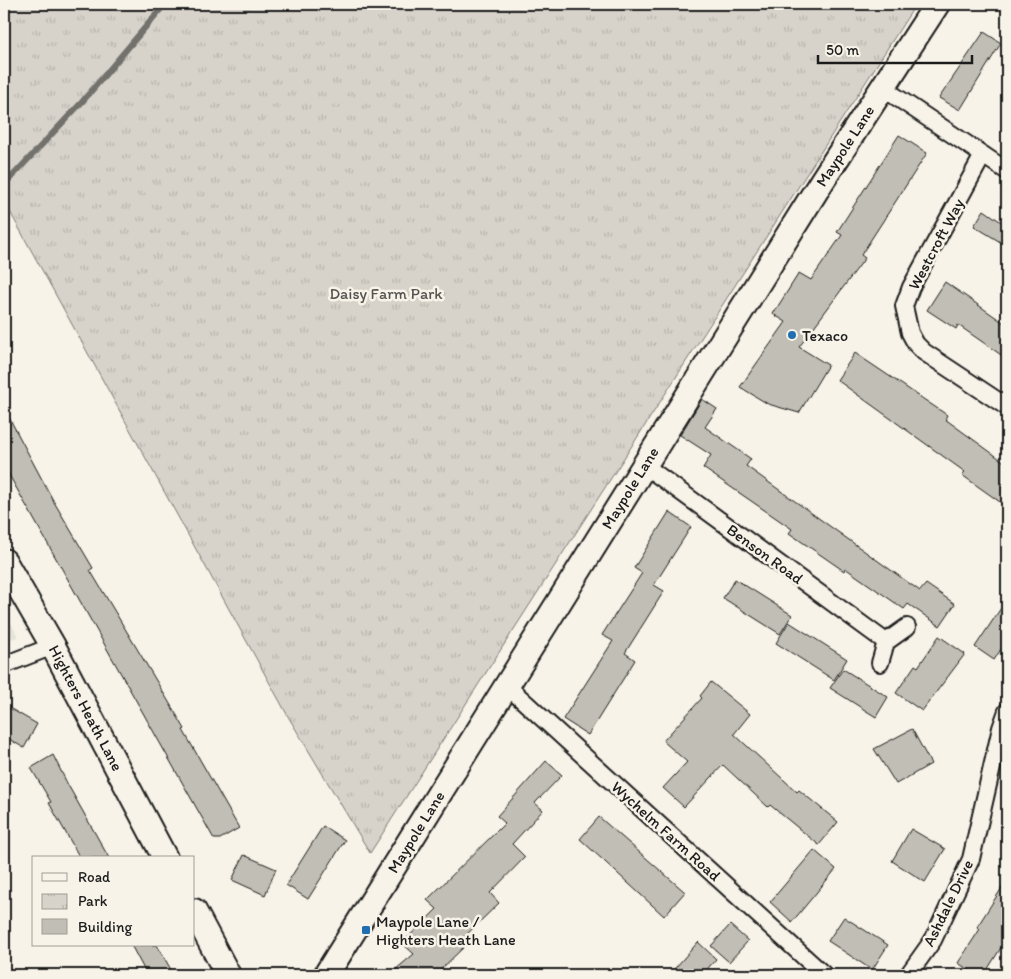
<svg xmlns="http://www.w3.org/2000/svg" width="1011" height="979" font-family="Itim,sans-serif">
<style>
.built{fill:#e6e3d9}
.park{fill:url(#park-tufts);stroke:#7a7874}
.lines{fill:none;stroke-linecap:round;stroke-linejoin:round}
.stream{stroke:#72716c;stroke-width:6}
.building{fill:#c0beb5;stroke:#1c1c1c}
.street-casing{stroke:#1c1c1c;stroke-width:20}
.secondary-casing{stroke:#1c1c1c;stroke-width:28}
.street{stroke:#f7f3e8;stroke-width:16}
.secondary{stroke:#f7f3e8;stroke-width:24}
.poi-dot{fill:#1f6fb2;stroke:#f7f3e8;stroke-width:2}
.labels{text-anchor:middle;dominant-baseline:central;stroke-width:5;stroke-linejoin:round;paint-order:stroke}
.street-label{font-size:16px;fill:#1c1c1c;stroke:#f7f3e8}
.park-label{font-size:16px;fill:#545351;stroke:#f7f3e8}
.poi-label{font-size:16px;fill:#1c1c1c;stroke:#f7f3e8;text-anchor:start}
</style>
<defs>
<pattern id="park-tufts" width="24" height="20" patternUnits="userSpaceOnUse" patternTransform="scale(1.25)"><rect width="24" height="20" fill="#d7d3cb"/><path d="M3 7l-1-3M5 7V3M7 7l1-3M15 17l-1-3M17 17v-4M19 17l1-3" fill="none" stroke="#b8b5ae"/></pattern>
</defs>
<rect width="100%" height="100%" fill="#f7f3e8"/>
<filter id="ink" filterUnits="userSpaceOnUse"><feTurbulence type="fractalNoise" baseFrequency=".02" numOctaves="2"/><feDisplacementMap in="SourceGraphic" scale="10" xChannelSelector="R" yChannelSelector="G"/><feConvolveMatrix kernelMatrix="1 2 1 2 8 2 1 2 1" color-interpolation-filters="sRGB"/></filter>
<g filter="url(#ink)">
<path class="built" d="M4,608L18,637L4,641Z"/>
<path class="park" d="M4,4H916L370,853L289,718L4,201Z"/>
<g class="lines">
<path class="stream" d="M4,185L82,102L165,4"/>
</g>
<g class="building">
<path d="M984,32L1001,43L960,110L939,98Z"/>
<path d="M899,135L927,153L861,255L865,258L799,347L828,365L799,413L768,404L740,387L786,322L773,314L799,273L811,280L842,235L837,232Z"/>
<path d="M984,210L1007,226V246L974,226Z"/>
<path d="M945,282L1007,325V359L958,325L956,329L927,310Z"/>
<path d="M855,353L947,415L945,419L1007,464V507L962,475L965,472L837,380Z"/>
<path d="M702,399L717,409L705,427L751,459L746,466L920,591L926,584L955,604L940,626L908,604L904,609L845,568L844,571L789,533L792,529L703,468L711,455L680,435Z"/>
<path d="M4,408L54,502L93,568L90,570L185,729L183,730L239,828L220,839H214L4,466Z"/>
<path d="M669,512L691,527L654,585L664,591L625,653L635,660L588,735L563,719L613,641L602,635L642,573L634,568Z"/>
<path d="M735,579L792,615L780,634L723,598Z"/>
<path d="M1007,599V640L994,660L975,647Z"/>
<path d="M789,622L847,659L834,680L776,643Z"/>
<path d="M939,636L965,654L922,711L896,693L915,665L918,667Z"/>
<path d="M843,669L888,697L876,717L830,688Z"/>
<path d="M711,682L750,714L734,734L797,792L799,790L838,822L819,845L770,805L768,807L723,765L684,807L663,788L687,762L663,741L702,698L700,696Z"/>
<path d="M4,705L37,724L24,748L4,736Z"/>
<path d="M912,729L931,764L896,784L874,749Z"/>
<path d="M53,755L68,785L109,858H80L49,803L51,802L31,768Z"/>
<path d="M546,761L562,775L535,803L543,810L512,844L525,857L490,893L499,903L462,939L467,944L435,975H389L414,954L402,943L437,909L427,900L505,823L497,816Z"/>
<path d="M599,817L685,892L664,916L580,839Z"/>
<path d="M323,826L345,840L308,899L286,885Z"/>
<path d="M911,829L945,849L925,882L892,861Z"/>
<path d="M814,850L836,869L792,922L770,902Z"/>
<path d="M244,855L276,869L265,895L232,880Z"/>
<path d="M1007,880V938L984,975H977L958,963L980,929L977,927Z"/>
<path d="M844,917L888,945L872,970L828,941Z"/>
<path d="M730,925L748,941L729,962L711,946Z"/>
<path d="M698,942L716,959L702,975H669Z"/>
<path d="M131,945H157L174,975H147Z"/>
</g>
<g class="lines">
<defs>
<g id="street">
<path d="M883,88L1007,171"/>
<path d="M983,155L911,287L904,306L910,333L916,344L924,352L1007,407"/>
<path d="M644,465L886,642"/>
<path d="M880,663L886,642L907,627"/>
<path d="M4,665L53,646"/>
<path d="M507,686L824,975"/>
<path d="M908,975L933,940L971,859L1001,728L1007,711"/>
</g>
<g id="secondary">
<path d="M4,561L53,646L165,858"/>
<path d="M194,911L228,975"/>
<path d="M326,975L822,181L937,4"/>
</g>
</defs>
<use href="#street" class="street-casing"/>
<use href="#secondary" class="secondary-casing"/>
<use href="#street" class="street"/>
<use href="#secondary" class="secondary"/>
</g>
</g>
<g class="poi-dot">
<circle cx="792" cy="335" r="5"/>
<rect x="361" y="925" width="10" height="10" rx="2.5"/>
</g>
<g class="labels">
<g class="street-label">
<text transform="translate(845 146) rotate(-57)">Maypole Lane</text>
<text transform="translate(936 244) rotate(-62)">Westcroft Way</text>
<text transform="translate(630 488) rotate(-58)">Maypole Lane</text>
<text transform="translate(765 554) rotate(36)">Benson Road</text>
<text transform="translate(86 708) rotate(62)">Highters Heath Lane</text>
<text transform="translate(666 831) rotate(42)">Wychelm Farm Road</text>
<text transform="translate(416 832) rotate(-58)">Maypole Lane</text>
<text transform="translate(948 903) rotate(-64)">Ashdale Drive</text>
</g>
<g class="park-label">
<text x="386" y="293">Daisy Farm Park</text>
</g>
<g class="poi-label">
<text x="802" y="335">Texaco</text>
<text x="376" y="921">Maypole Lane /<tspan x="376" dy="18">Highters Heath Lane</tspan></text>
</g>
</g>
<rect width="1011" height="979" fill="none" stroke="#f7f3e8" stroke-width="20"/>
<rect x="10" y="10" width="991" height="959" fill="none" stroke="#1c1c1c" stroke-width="2" filter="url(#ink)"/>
<rect x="32" y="856" width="162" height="90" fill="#f7f3e8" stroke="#9f9d96"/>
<rect x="42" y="873" width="25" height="8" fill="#f7f3e8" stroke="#9f9d96"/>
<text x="78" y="882" font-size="15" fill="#1c1c1c">Road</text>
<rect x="42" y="894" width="25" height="15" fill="url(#park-tufts)" stroke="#9f9d96"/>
<text x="78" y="906" font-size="15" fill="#1c1c1c">Park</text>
<rect x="42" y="919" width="25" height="15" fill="#c0beb5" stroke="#9f9d96"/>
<text x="78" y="932" font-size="15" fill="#1c1c1c">Building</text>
<path d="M818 55v8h154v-8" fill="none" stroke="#1c1c1c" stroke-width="2.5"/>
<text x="826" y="55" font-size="15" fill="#1c1c1c" stroke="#f7f3e8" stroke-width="4" paint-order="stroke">50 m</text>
</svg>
